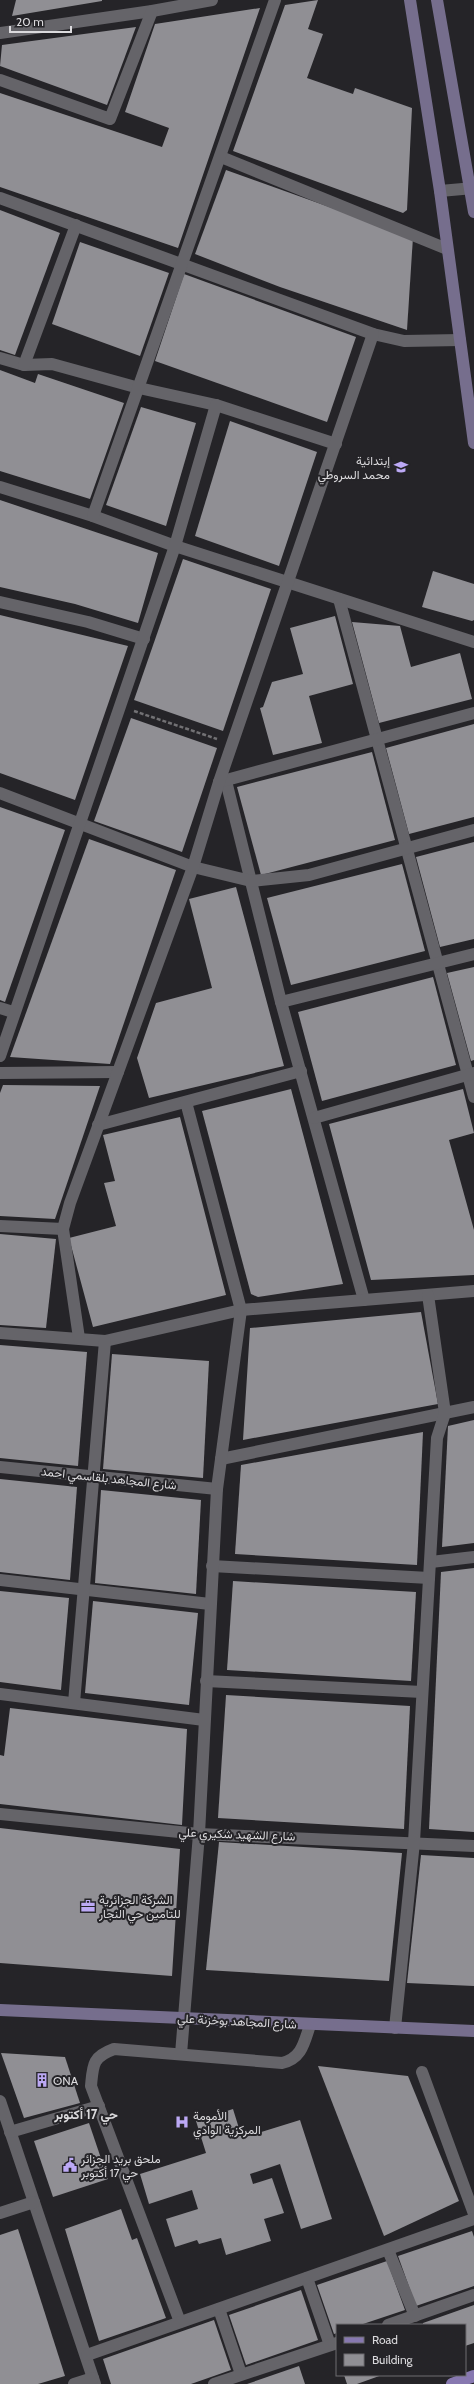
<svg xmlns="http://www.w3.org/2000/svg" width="474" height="2384" font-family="Cabin,Vazirmatn,sans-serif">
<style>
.building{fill:#908f94}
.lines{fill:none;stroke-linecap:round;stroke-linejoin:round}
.path{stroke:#727174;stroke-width:2.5;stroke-dasharray:4 2;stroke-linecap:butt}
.lane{stroke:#656469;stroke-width:12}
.street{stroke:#656469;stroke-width:12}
.secondary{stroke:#766e8d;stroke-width:12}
.primary{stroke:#8778b0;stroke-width:12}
.labels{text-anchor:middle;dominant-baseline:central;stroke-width:4;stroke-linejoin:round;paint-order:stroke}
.poi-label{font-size:12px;fill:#dbdadd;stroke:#252428;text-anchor:start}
.street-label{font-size:12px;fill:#dbdadd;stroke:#252428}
.neighbourhood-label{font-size:13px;font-weight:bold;fill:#dbdadd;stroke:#252428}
</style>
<rect width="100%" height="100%" fill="#252428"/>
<g class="building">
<path d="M16,0H102V1L12,16Z"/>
<path d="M318,0L308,29L323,34L307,78L353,94L355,88L412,108L407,210L403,213L233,151L285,5Z"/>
<path d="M260,8L178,248L0,187V93L162,147L169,128L125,112L155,24Z"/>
<path d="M136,27L107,105L0,66L2,45Z"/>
<path d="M226,170L413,237L407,330L280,287L195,254Z"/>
<path d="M0,210L60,233L15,355L0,350Z"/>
<path d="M80,242L169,273L140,356L52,324Z"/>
<path d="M184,274L356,337L327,422L155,361Z"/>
<path d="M0,370L35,383L38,374L124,403L90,499L0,471Z"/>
<path d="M141,407L196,423L166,526L106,505Z"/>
<path d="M230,421L317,452L279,566L195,536Z"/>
<path d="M0,500L158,553L138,623L75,604L0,587Z"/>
<path d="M183,559L271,589L223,731L134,700Z"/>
<path d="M433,571L474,584V620L472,621L422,607Z"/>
<path d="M0,615L128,646L75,800L0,773Z"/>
<path d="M335,616L353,684L309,696L322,743L273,755L260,708L263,707L272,682L303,674L290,628Z"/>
<path d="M352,622L400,626L411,667L460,653L472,699L379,723Z"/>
<path d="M131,718L217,748L182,852L94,821Z"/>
<path d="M474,724V817L409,834L386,748Z"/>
<path d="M372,752L395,840L261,875L237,787Z"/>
<path d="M0,807L65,830L5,1002L0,1000Z"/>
<path d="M89,839L176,870L110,1064L10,1057Z"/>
<path d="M474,842V939L440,947L416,857Z"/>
<path d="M402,864L425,951L291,985L267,898Z"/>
<path d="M236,887L284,1066L149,1098L137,1058L156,1003L212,988L189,899Z"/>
<path d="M474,967V1060L471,1061L447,973Z"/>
<path d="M433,977L456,1065L322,1101L298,1012Z"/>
<path d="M3,1085L100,1086L55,1219L0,1216V1093Z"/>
<path d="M291,1089L343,1284L258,1297L251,1294L202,1111Z"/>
<path d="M463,1089L474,1133L449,1140L474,1230V1275L371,1280L329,1124Z"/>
<path d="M180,1117L226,1295L93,1327L69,1238L116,1226L104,1183L115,1181L103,1135Z"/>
<path d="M0,1234L56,1239L46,1328L0,1325Z"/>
<path d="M421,1312L438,1404L243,1440L250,1328Z"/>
<path d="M0,1345L87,1352L78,1466L0,1458Z"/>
<path d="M112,1354L209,1361L203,1478L103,1469Z"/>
<path d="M474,1420V1543L442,1547L448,1426Z"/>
<path d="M423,1432L417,1565L235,1554L241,1465Z"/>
<path d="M0,1479L77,1487L70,1580L0,1572Z"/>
<path d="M101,1490L201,1500L196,1594L95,1583Z"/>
<path d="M474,1568V1832L429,1829L441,1572Z"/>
<path d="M233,1581L416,1592L411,1681L227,1670Z"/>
<path d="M0,1591L69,1598L61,1690L0,1682Z"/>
<path d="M93,1601L198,1613L189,1705L85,1693Z"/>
<path d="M226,1695L410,1706L404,1829L218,1818Z"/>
<path d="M10,1708L187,1729L182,1825L0,1804V1755L4,1756Z"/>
<path d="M0,1828L180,1849L172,1976L0,1963Z"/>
<path d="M219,1842L402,1853L389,1981L206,1970Z"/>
<path d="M421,1855L474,1858V1986L407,1983Z"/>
<path d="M1,2053L65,2057L80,2103L24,2118Z"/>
<path d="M318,2066L408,2076L459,2201L384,2236Z"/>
<path d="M233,2109L242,2138L300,2120L332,2219L301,2229L280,2164L250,2174L253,2184L272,2178L284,2213L264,2219L271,2241L226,2255L221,2238L199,2244L197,2240L175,2247L166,2219L198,2209L192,2190L149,2204L140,2174L206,2153L196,2121Z"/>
<path d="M89,2123L108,2179L53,2197L34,2141Z"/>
<path d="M121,2209L132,2240L137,2238L166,2318L99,2341L65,2229Z"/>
<path d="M18,2229L65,2376L38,2384H0V2235Z"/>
<path d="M472,2231L474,2237V2286L416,2306L398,2256Z"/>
<path d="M387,2261L405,2310L360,2325H337V2333L334,2334L317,2285Z"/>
<path d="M301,2290L318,2340L246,2365L229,2315Z"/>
<path d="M474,2305V2343L465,2346V2325H423V2323Z"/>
<path d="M214,2320L231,2370L191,2384H111L103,2359Z"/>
<path d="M299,2366L305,2384H247Z"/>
<path d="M344,2375H382L357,2384H347Z"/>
</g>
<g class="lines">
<path class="path" d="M134,711L217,739"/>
<path class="lane" d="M422,2072L474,2214"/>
<g class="street">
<path d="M0,33L152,11L212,0"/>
<path d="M0,80L110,119L152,11"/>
<path d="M221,157L447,249"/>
<path d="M440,191L474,188"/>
<path d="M0,198L373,334L404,341L460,340"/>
<path d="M0,358L24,365L52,364L139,388L216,405L336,444"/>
<path d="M24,365L76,225"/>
<path d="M0,487L93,516L175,546L474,642"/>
<path d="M93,516L275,0"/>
<path d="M339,599L474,1097"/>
<path d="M0,602L88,622L144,639"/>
<path d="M226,781L281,1002L364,1300"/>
<path d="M219,782L474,713"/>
<path d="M0,793L193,867L251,881L309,875L474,830"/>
<path d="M281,1002L474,954"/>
<path d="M0,1008L13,1012"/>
<path d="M0,1056L175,546L216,405"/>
<path d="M0,1073L118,1072"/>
<path d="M314,1118L474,1073"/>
<path d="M98,1125L301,1071"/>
<path d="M0,1226L63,1229"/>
<path d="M0,1333L105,1341L241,1310L474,1291"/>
<path d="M79,1338L63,1229L70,1203L193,867L219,782L373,334"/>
<path d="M221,1459L474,1407"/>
<path d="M0,1467L217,1489"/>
<path d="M431,1562L474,1557"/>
<path d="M212,1566L429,1578"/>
<path d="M0,1580L210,1604"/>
<path d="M206,1681L422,1692"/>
<path d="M0,1694L204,1720"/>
<path d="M74,1703L105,1341"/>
<path d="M0,1814L199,1834L474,1846"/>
<path d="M395,2028L414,1842L437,1438L445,1413L428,1295"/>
<path d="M181,2054L199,1834L217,1489L241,1310L186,1102"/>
<path d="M0,2101L95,2384"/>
<path d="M10,2132L99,2106"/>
<path d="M0,2213L34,2202"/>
<path d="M388,2250L415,2316"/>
<path d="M307,2278L330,2345"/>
<path d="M219,2309L241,2374"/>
<path d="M180,2322L91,2086C93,2065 92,2057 114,2049L282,2063C302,2058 304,2043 310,2025"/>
<path d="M388,2325L474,2295"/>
<path d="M87,2355L474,2219"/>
<path d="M74,2384L93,2378"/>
<path d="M214,2384L337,2343"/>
</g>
<g class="secondary">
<path d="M410,0L440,191L474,443"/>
<path d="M437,0L474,212"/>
<path d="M0,2010L474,2031"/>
</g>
<path class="primary" d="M452,2384L474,2376"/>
</g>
<defs>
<symbol id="school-bare" viewBox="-9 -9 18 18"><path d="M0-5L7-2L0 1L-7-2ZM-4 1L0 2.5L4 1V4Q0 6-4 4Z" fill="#bca9f5" stroke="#252428" stroke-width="2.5" paint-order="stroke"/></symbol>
<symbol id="office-bare" viewBox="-9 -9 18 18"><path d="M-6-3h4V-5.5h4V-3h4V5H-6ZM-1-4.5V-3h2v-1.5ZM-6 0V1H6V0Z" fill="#bca9f5" stroke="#252428" stroke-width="2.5" paint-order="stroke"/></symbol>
<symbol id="building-bare" viewBox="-9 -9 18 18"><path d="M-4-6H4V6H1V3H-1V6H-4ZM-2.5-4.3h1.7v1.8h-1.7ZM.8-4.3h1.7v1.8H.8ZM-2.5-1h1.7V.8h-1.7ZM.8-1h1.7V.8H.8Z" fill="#bca9f5" stroke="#252428" stroke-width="2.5" paint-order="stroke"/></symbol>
<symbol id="hospital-bare" viewBox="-9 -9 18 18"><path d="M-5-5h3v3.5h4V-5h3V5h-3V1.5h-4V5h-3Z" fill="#bca9f5" stroke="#252428" stroke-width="2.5" paint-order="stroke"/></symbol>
<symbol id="civic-bare" viewBox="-9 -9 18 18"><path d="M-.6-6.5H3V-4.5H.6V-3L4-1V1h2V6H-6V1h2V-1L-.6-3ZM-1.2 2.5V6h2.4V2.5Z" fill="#bca9f5" stroke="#252428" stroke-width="2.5" paint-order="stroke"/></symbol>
</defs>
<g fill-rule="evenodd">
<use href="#school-bare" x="391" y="457" width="20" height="20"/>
<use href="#office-bare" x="78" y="1896" width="20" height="20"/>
<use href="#building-bare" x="32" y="2070" width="20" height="20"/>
<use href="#hospital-bare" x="172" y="2112" width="20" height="20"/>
<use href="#civic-bare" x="60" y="2155" width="20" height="20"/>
</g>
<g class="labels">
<g class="poi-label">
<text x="390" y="460" text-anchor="end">إبتدائية<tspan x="390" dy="14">محمد السروطي</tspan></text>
<text x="99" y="1899">الشركة الجزائرية<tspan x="99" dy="14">للتامين حي النجار</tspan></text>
<text x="53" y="2080">ONA</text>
<text x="193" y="2115">الأمومة<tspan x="193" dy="14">المركزية الوادي</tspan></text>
<text x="81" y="2158">ملحق بريد الجزائر<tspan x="81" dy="14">حي 17 أكتوبر</tspan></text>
</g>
<g class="street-label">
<text transform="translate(109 1478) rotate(6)">شارع المجاهد بلقاسمي احمد</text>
<text transform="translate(237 1834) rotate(2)">شارع الشهيد شكيري علي</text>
<text transform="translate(237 2021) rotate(3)">شارع المجاهد بوخزنة علي</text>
</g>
<g class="neighbourhood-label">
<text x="86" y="2114">حي 17 أكتوبر</text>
</g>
</g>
<rect x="336" y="2324" width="130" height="52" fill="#252428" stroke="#6e6d70"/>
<rect x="344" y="2337" width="20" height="6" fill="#8778b0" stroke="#6e6d70"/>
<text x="372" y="2344" font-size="12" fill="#dbdadd">Road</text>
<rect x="344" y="2354" width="20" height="12" fill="#908f94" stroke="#6e6d70"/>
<text x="372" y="2364" font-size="12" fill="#dbdadd">Building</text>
<path d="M10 26v6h61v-6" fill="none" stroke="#dbdadd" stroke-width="2"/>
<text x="16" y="26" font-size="12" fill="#dbdadd" stroke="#252428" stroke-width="3" paint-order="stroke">20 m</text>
</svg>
